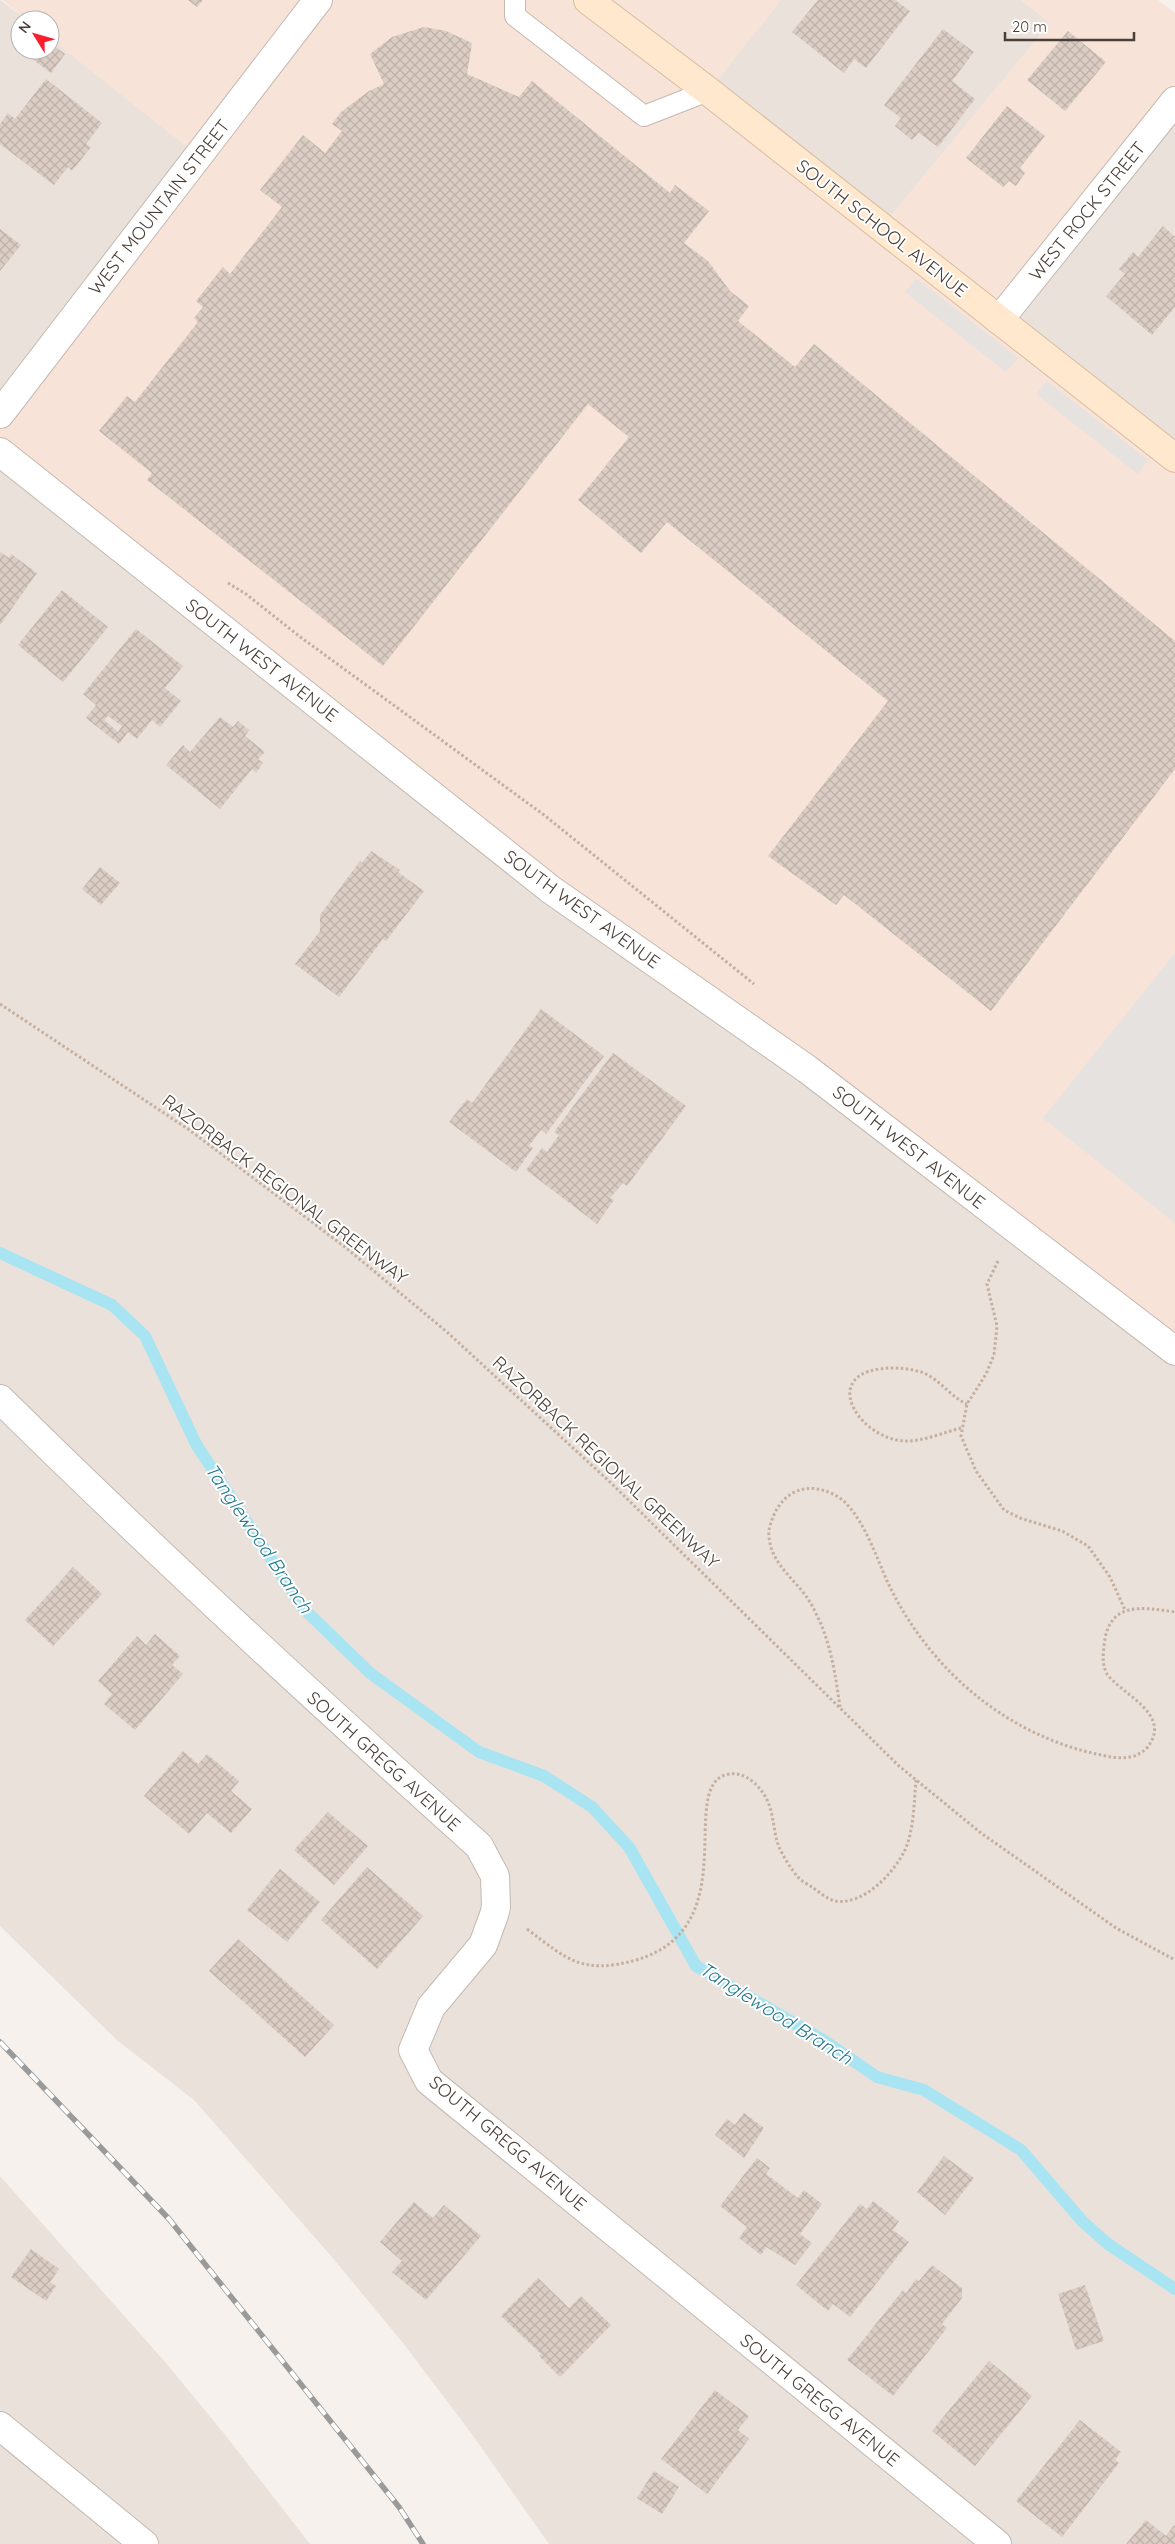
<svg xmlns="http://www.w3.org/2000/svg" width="1175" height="2544" font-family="Quicksand,sans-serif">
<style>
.residential{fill:#eae1da}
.commercial{fill:#f7e3d8}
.parking{fill:#e5e2e0}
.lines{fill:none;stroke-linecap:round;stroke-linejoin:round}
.stream{stroke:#a9e4f2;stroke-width:12}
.building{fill:url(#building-cross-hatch);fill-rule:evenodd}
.lane-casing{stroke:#c5b9b1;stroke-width:22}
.street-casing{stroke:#c5b9b1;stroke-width:30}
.secondary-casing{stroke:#d9bc9e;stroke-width:30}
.path{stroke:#c4af9f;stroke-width:3;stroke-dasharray:2.5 2.5;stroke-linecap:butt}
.lane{stroke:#fff;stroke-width:20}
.street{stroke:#fff;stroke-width:28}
.secondary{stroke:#ffe8cd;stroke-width:28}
.rail-casing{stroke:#9a9a9a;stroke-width:5.5}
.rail{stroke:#fff;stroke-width:4;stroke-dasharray:11;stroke-linecap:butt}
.labels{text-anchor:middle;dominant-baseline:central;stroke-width:4;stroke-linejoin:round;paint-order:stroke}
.street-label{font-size:18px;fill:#4b4039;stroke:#fff}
.water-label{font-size:19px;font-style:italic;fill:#287a8f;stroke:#fff}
</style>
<defs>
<pattern id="building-cross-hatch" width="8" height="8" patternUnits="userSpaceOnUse" patternTransform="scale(1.25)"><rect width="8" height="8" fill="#dbcdc4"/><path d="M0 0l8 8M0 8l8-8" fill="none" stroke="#bdb1a9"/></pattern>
</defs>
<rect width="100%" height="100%" fill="#f6f1ec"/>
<g class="residential">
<path d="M0,0L27,20H20V50H50V38L198,155L0,414Z"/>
<path d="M781,0H1021L1050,23L881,228L708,91Z"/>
<path d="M1175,101V458L999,320Z"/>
<path d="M0,452L1175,1351V2544H549L471,2433L403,2343L331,2256L194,2100L118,2041L0,1926Z"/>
<path d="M0,2176L166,2363L226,2436L310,2544H0Z"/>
</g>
<path class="commercial" d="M2,0H781L709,91L881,228L1050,23L1021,0H1158L1175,13V101L999,320L1175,458V1351L0,452V414L198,156L50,38V20H27Z"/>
<g class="parking">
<path d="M916,278L1018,358L1006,372L905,292Z"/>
<path d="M1047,381L1148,460L1138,474L1036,394Z"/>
<path d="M1175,953V1223L1043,1118Z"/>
</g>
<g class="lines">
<path class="stream" d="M0,1253L112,1305L145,1336L196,1444L303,1608L370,1673L479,1752L544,1776L592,1807L629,1847L696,1966L823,2040L877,2077L924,2090L1021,2150L1083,2222L1108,2244L1175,2289"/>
</g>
<g class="building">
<path d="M188,0H203L197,7Z"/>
<path d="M818,0H895L910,11L866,68L854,59L844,73L792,32Z"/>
<path d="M424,27L446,31L472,43L467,74L519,97L532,81L670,193L675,185L709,211L684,243L708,261L730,291L749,306L738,321L795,367L814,344L1175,641V769L991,1011L844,895L836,905L768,856L888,701L667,522L641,553L578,500L629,437L588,404L383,666L147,480L152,473L99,431L127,396L135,402L198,322L194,318L203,307L196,301L223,267L230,274L282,207L260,190L303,135L325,153L342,131L332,124L341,112L369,91L384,84L370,54L392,37Z"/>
<path d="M943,29L974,52L952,81L975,99L938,147L919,133L912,140L895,126L901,118L884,105Z"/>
<path d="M1068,31L1106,62L1065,111L1027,80Z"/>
<path d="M50,43L65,54L51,73L20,50H50Z"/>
<path d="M46,79L102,123L86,144L91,147L72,171L68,167L54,185L0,144V124L8,113L15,119Z"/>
<path d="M1007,106L1045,136L1020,168L1025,173L1016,186L1009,181L1003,187L966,158Z"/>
<path d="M1163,226L1175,237V307L1152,335L1106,296L1125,274L1119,269L1133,252L1138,257Z"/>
<path d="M0,229L21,245L0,271Z"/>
<path d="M0,552L9,558L11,554L37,573L0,625Z"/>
<path d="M62,590L108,627L63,682L18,645Z"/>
<path d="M136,629L183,666L165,688L181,701L160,727L152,720L137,739L128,732L119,744L86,718L96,705L83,694ZM108,716L122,726L118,732L104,720Z"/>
<path d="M220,717L233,727L238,721L249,730L245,736L265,752L258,759L263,763L256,773L252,769L220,809L166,765L183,745L190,752Z"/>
<path d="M371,851L400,870L398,872L424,891L386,941L383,939L339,997L295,964L320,931V915L360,861L362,863Z"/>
<path d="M100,867L120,883L101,905L82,889Z"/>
<path d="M541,1009L604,1056L546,1134L541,1130L529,1146L533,1148L516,1172L449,1122L467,1099L472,1103Z"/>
<path d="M613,1053L686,1106L627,1186L623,1183L610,1198L614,1200L597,1224L526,1170L542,1148L547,1152L559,1135L554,1132Z"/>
<path d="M73,1567L102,1594L53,1646L25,1620Z"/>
<path d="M155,1634L180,1656L172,1665L183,1674L135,1730L104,1704L112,1694L98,1681L137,1636L146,1645Z"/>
<path d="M183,1751L198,1764L207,1754L239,1781L231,1791L252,1809L231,1833L207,1813L189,1834L144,1796Z"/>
<path d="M328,1812L368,1846L334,1885L294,1850Z"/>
<path d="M367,1867L423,1916L377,1969L321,1920Z"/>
<path d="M280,1869L320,1902L287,1942L247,1910Z"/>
<path d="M238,1939L334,2025L305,2057L209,1971Z"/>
<path d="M744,2113L764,2128L744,2158L715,2135L727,2119L735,2125Z"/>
<path d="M944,2156L974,2178L945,2215L917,2192Z"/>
<path d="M757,2158L770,2168L766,2174L798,2198L804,2190L822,2204L800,2234L812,2243L795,2265L766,2247L761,2255L739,2238L747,2227L720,2206Z"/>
<path d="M873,2201L899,2221L893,2230L909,2242L850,2317L833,2304L828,2311L796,2285L860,2204L867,2209Z"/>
<path d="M414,2202L433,2218L444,2205L481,2236L426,2300L392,2272L402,2261L380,2242Z"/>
<path d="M31,2249L59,2269L50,2282L56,2286L46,2301L11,2277Z"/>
<path d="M932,2265L962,2288V2298L942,2324L947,2328L893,2396L847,2360L903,2290L906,2293L916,2279L919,2281Z"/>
<path d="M538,2278L569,2308L581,2296L611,2325L560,2377L539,2356L541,2354L501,2316Z"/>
<path d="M1085,2285L1104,2341L1076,2350L1058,2294Z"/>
<path d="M989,2361L1032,2396L975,2466L932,2431Z"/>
<path d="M715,2390L749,2416L738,2430L749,2439L707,2494L661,2459Z"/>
<path d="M1080,2420L1121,2452L1115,2460L1119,2463L1062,2537L1016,2501Z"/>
<path d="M654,2471L679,2487L662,2514L637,2498Z"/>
<path d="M1146,2520L1166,2536L1174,2525L1175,2526V2544H1126Z"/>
</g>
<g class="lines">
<defs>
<path id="lane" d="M515,0V16L644,116L708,91"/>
<g id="street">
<path d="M999,320L1175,101"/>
<path d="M0,414L318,0"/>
<path d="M0,452L550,889L807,1069L1175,1351"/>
<path d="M0,1399C156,1553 316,1700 479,1846L495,1876L496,1907L494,1915L483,1945L431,2007L413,2050L429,2081L997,2544"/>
<path d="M0,2426L144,2544"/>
</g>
<path id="secondary" d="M588,0L708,91L1175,458"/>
</defs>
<use href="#lane" class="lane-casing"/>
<use href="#street" class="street-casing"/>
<use href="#secondary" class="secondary-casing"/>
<g class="path">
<path d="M228,583L246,594L299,636L544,815L754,984"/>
<path d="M0,1004L188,1129L345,1247L447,1332L611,1483L899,1766L981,1833L1116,1928L1175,1960"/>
<path d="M998,1261L987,1284L997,1326L994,1355L986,1374L967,1404L961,1436L976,1471L1004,1510L1020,1518L1062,1531L1088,1546L1110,1577L1125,1610"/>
<path d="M961,1428C945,1432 927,1440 909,1441C863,1443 819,1378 879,1369C893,1367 907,1368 921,1372C939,1378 949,1396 967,1404"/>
<path d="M840,1707C836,1679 832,1651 821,1624C817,1616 813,1606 808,1599C794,1578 770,1563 769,1535C768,1529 771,1523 773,1517C784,1490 808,1481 835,1495C861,1509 876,1557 888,1583C930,1671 1009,1738 1106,1756C1120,1759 1135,1759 1146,1749C1175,1715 1122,1695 1107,1674C1102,1665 1103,1656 1104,1646C1108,1601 1141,1607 1175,1612"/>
<path d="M527,1929C568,1960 582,1975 636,1960C746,1928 678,1791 725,1775C741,1770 755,1781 763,1793C775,1810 772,1829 779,1847C783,1856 791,1869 797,1876C801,1881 807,1884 812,1887C819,1892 827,1899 835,1901C863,1906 894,1873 905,1850C914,1830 914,1802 916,1780"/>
</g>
<use href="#lane" class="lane"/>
<use href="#street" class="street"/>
<use href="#secondary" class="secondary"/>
<defs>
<path id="rail" d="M0,2042L169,2219L399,2507L423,2544"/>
</defs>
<use href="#rail" class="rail-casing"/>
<use href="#rail" class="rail"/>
</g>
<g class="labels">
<g class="street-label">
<text transform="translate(159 207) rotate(-52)">WEST MOUNTAIN STREET</text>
<text transform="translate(1087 211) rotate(-51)">WEST ROCK STREET</text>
<text transform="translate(882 228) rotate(38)">SOUTH SCHOOL AVENUE</text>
<text transform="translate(262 660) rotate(38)">SOUTH WEST AVENUE</text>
<text transform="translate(582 909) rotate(36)">SOUTH WEST AVENUE</text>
<text transform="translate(909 1147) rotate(38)">SOUTH WEST AVENUE</text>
<text transform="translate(285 1189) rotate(37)">RAZORBACK REGIONAL GREENWAY</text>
<text transform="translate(606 1462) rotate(43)">RAZORBACK REGIONAL GREENWAY</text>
<text transform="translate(384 1761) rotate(42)">SOUTH GREGG AVENUE</text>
<text transform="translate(508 2143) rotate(40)">SOUTH GREGG AVENUE</text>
<text transform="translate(820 2400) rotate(39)">SOUTH GREGG AVENUE</text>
</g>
<g class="water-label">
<text transform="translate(259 1538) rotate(56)">Tanglewood Branch</text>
<text transform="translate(776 2013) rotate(32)">Tanglewood Branch</text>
</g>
</g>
<g transform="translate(35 35) rotate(307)"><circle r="24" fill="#ffffff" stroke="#b7b3b0"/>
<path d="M0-4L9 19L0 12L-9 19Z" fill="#fb1e2d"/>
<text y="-8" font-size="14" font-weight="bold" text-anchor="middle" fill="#4b4039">N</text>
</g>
<path d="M1005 32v8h129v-8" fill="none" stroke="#4b4039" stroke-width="2.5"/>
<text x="1012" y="32" font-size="15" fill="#4b4039" stroke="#ffffff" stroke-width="4" paint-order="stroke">20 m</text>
</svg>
